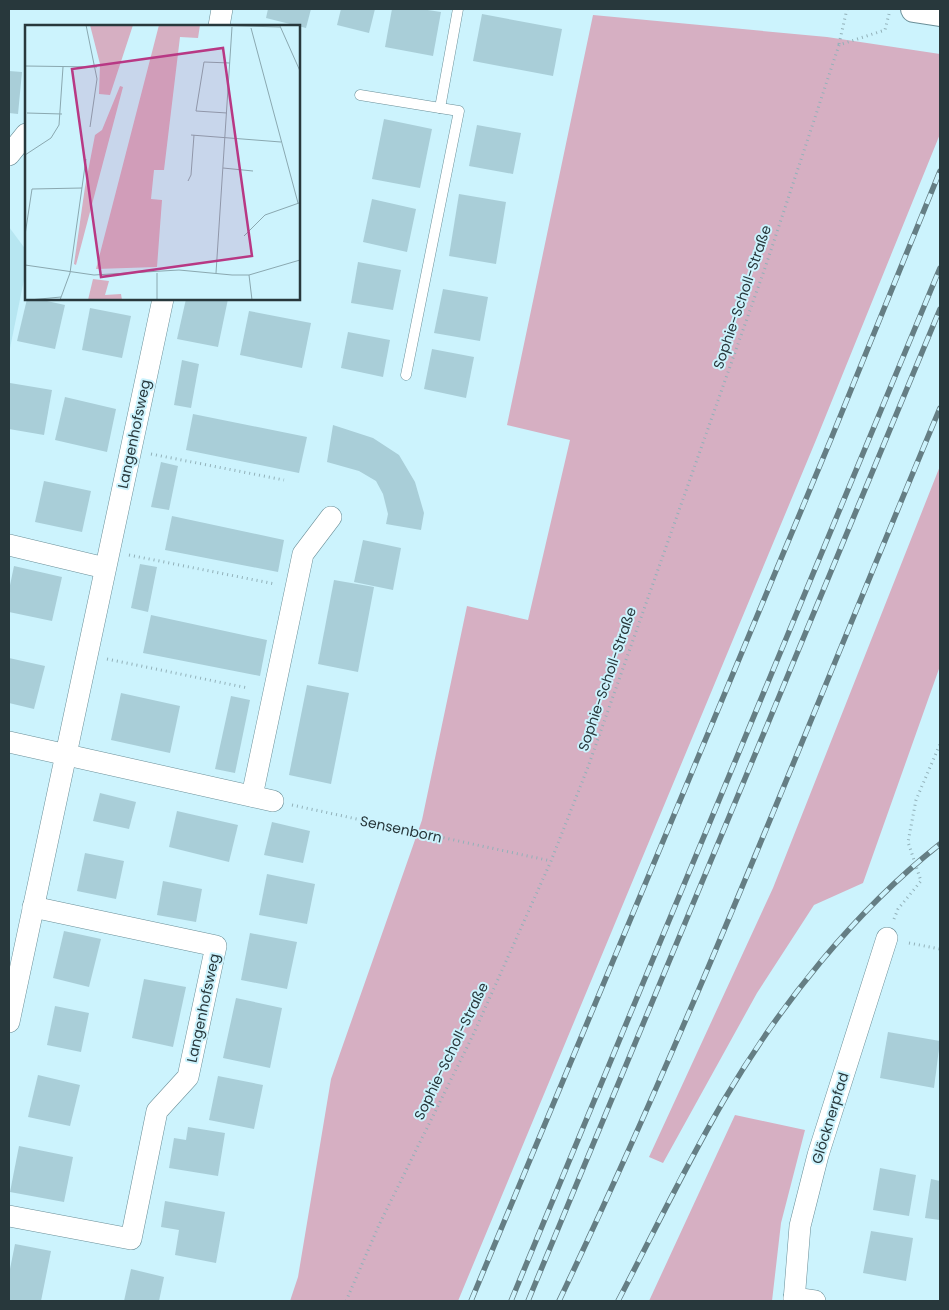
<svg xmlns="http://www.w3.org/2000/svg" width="949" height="1310" font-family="Poppins,sans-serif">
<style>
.built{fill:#b7e6f1}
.green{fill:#d6afc2}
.building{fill:#a9ced8}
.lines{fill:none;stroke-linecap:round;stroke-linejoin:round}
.service-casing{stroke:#6b8f98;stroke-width:11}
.minor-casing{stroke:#6b8f98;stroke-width:22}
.tertiary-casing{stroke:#6b8f98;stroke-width:28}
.path{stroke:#92b1b9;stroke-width:3;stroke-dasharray:1 4;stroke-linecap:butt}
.service{stroke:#fff;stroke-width:10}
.minor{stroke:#fff;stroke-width:21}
.tertiary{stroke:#fff;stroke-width:26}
.rail-casing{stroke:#657e84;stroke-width:5.5}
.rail{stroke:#ccf3fd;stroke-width:4;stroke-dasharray:11;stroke-linecap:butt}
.labels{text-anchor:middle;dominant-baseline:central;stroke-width:4;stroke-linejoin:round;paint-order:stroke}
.street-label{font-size:14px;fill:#28383c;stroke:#ccf3fd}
.inset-road{fill:none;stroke:#8aa8b0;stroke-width:1}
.view{fill:#b83884;fill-opacity:0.15;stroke:#b83884;stroke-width:2.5}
.inset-edge{fill:none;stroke:#28383c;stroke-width:2.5}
</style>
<rect width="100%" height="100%" fill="#ccf3fd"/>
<path class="built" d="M9,227L26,250V270L9,353Z"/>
<g class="green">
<path d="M593,15L827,37L940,54V134L816,440L458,1301H290L298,1277L331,1079L422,820L467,606L528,620L570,440L507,425Z"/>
<path d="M940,466V666L863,883L814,905L757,993L663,1163L649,1157L773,888Z"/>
<path d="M735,1115L805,1130L781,1223L772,1301H649Z"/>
</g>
<g class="building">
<path d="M268,9H311L306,28L266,18Z"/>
<path d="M341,9H375L369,33L337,25Z"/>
<path d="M392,9H421L441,12L433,56L385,47Z"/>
<path d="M482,14L562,29L553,76L473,61Z"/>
<path d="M9,71L22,72L18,114L9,113Z"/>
<path d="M384,119L432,129L420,188L372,179Z"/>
<path d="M477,125L521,133L513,174L469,166Z"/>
<path d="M459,194L506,202L496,264L449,256Z"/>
<path d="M372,199L416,209L407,252L363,242Z"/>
<path d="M358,262L401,270L393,310L351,303Z"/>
<path d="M443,289L488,297L480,341L434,333Z"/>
<path d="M27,299H38L65,305L55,349L17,341Z"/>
<path d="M186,299H228L218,347L177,339Z"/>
<path d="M90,308L131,316L122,358L82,350Z"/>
<path d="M249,311L311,323L302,368L240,355Z"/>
<path d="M348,332L390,340L383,377L341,368Z"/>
<path d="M432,349L474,357L466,398L424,389Z"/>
<path d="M182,360L199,364L191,408L174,405Z"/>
<path d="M10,383L52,390L44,435L9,429Z"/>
<path d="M65,397L116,409L107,452L55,440Z"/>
<path d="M193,414L307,437L299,473L186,450Z"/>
<path d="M333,425L373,438L399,455L415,482L424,513L421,530L386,524L388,514L383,494L376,481L359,471L327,462Z"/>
<path d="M161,462L178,466L169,510L151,507Z"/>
<path d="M44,481L91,491L82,532L35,522Z"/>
<path d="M172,516L284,540L278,572L165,550Z"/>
<path d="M363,540L401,548L393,590L354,582Z"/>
<path d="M140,564L157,567L148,612L131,608Z"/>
<path d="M14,566L62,577L52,621L9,612V590Z"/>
<path d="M334,580L374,587L358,672L318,664Z"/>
<path d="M151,615L267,640L260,676L143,653Z"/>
<path d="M9,658L45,666L34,709L9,703Z"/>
<path d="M307,685L349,693L331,784L289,775Z"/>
<path d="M121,693L180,706L170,753L111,740Z"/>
<path d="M231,696L250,700L235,773L215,769Z"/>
<path d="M100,793L136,802L129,829L93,821Z"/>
<path d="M177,811L238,825L229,862L169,847Z"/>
<path d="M272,822L310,831L303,863L264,855Z"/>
<path d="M85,853L124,861L116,899L77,891Z"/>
<path d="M267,874L315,884L307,924L259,915Z"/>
<path d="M163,881L202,889L196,922L157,915Z"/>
<path d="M64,931L101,939L89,987L53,978Z"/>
<path d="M250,933L297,942L287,989L241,980Z"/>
<path d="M144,979L186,987L173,1047L132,1038Z"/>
<path d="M236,998L282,1008L270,1068L223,1058Z"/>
<path d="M55,1006L89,1013L81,1052L47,1045Z"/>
<path d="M888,1032L940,1041L934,1088L880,1078Z"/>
<path d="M38,1075L80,1085L70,1126L28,1117Z"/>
<path d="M218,1076L263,1085L254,1129L209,1120Z"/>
<path d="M188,1127L225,1133L218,1176L169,1168L174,1138L186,1140Z"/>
<path d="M19,1146L73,1157L64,1202L10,1192Z"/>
<path d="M880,1168L916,1175L909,1216L873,1210Z"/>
<path d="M931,1179L940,1181V1220L925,1218Z"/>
<path d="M165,1201L225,1212L216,1263L175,1255L179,1230L161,1227Z"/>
<path d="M871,1231L913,1238L906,1281L863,1273Z"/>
<path d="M15,1244L51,1251L41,1301H9V1274Z"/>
<path d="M131,1269L164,1277L159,1301H124Z"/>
</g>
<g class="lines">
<defs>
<g id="service">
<path d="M360,95L440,108"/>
<path d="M406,375L459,111L440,108L458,9"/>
</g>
<g id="minor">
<path d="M219,26L222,9"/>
<path d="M9,155L26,134"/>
<path d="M9,545L105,568"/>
<path d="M9,742L273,801"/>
<path d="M252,796L303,554L331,517"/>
<path d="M9,1022L163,299"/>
<path d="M9,1216L131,1239L157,1111L188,1077L216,946L33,907"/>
<path d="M794,1298L815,1301"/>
<path d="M794,1301L800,1226L818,1155L887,938"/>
</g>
<path id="tertiary" d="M914,9L940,13"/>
</defs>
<use href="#service" class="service-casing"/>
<use href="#minor" class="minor-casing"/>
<use href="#tertiary" class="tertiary-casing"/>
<g class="path">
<path d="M839,44L847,9"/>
<path d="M151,454L284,480"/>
<path d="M129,555L275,584"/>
<path d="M107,659L248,688"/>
<path d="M292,805L551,861"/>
<path d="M894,919L898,909L921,881L908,842L916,800L940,744"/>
<path d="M909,943L940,949"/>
<path d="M346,1301L379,1225L473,1035L551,861L588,767L766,265L839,45L885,30L889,14"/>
</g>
<use href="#service" class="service"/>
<use href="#minor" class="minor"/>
<use href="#tertiary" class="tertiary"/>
<defs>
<g id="rail">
<path d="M471,1301L831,439L940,171"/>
<path d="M511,1301L940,268"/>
<path d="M528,1301L940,309"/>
<path d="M559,1301C698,1009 815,706 940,408"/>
<path d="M618,1301C653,1234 686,1165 724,1100C780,1005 853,913 940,844"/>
</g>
</defs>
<use href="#rail" class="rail-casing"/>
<use href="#rail" class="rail"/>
</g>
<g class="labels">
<g class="street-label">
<text transform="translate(742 297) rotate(-71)">Sophie-Scholl-Straße</text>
<text transform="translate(134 434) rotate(-78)">Langenhofsweg</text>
<text transform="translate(607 679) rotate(-71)">Sophie-Scholl-Straße</text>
<text transform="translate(401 829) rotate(12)">Sensenborn</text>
<text transform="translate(203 1008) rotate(-78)">Langenhofsweg</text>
<text transform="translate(451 1051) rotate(-64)">Sophie-Scholl-Straße</text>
<text transform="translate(830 1118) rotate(-73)">Glöcknerpfad</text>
</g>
</g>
<g transform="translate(25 25)">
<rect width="275" height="275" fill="#ccf3fd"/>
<path d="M65,0H108L85,70L74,69L75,39ZM134,0H175L173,13L155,12L139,145H129L126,174L137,175L132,242L71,244ZM95,61L98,62L51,240L49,239L60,162L70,110L77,105ZM68,254L84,256L80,270L96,269L97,275H63Z" fill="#d6afc2"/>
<path class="inset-road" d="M61,0L72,54L65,102M185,0L255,2M255,1L275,46M226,3L273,178M0,41L72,42M2,88L37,89M202,88L171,86L179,37L205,38M166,110L256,117M0,130L26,113L34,100L38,42M198,143L228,146M163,156L166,150L169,110M0,210L7,164L57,163M219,211L240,190L274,178M0,240L69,250L154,245L207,250H224L275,235M132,248V275M191,248L207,2M224,250L227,275M4,275L36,272M35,275L45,248L61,134"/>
<path class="view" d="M198,23L227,231L76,252L47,44Z"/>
<rect width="275" height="275" class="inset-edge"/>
</g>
<rect width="949" height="1310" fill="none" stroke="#28383c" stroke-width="20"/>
</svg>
